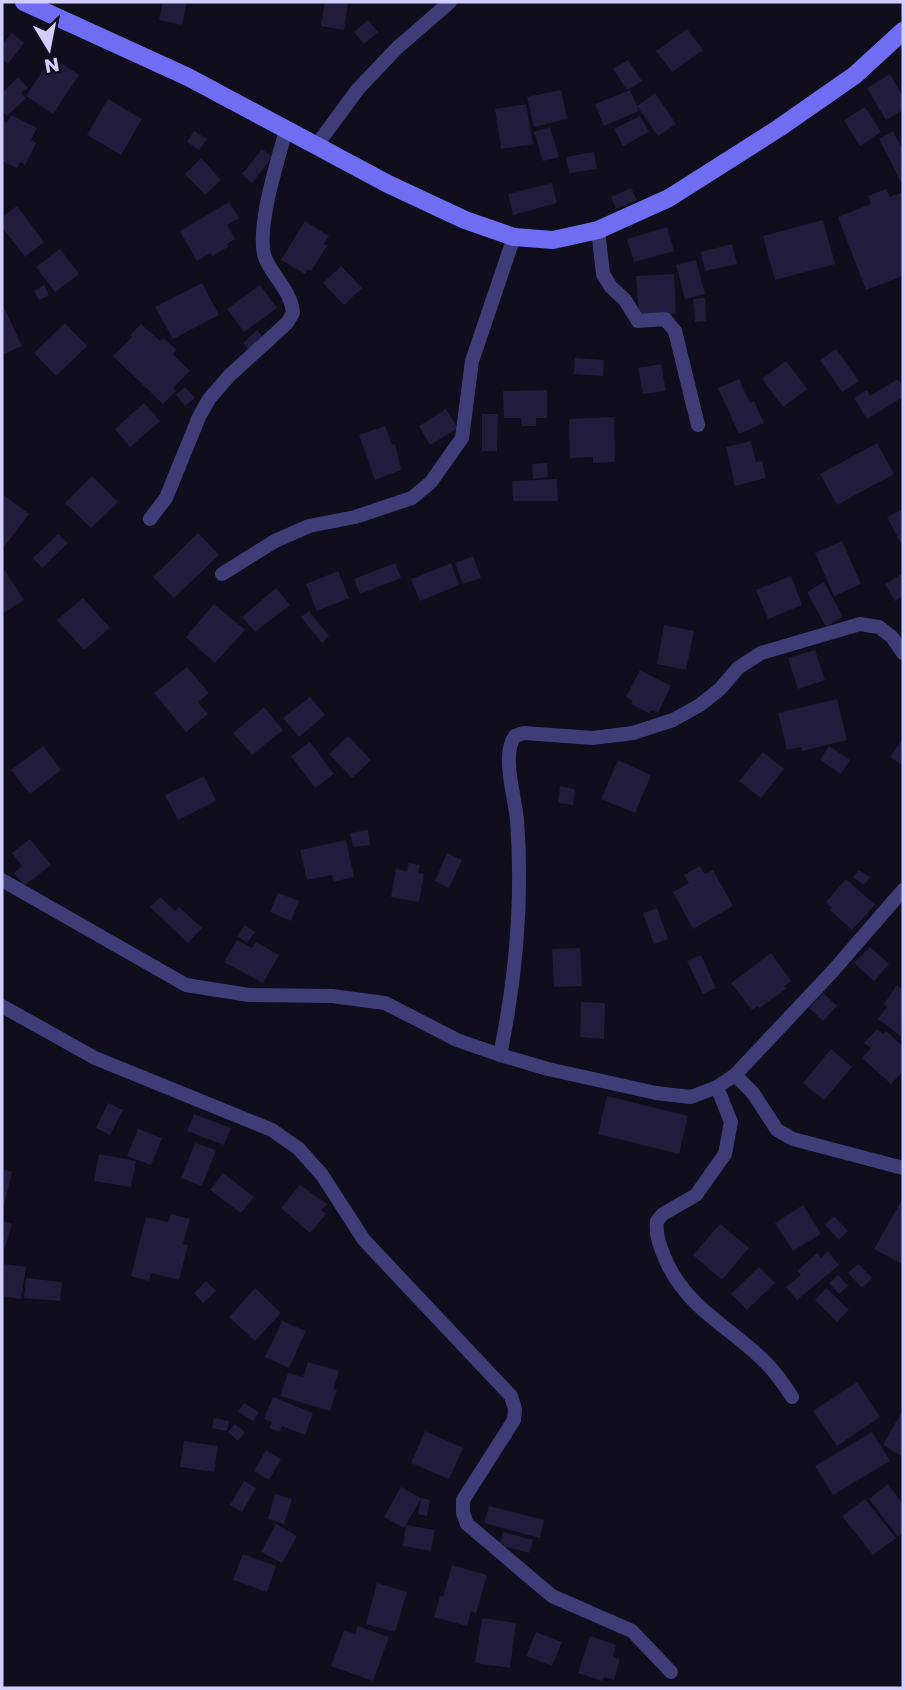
<svg xmlns="http://www.w3.org/2000/svg" width="905" height="1690" font-family="Poppins,sans-serif">
<style>
.building{fill:#211b3c}
.lines{fill:none;stroke-linecap:round;stroke-linejoin:round}
.minor{stroke:#3e3d78;stroke-width:14}
.secondary{stroke:#6f6df2;stroke-width:18}
</style>
<rect width="100%" height="100%" fill="#100d1d"/>
<g class="building">
<path d="M163,2H187L182,25L159,20Z"/>
<path d="M325,2L348,3L344,30L321,26Z"/>
<path d="M368,20L378,32L364,44L354,32Z"/>
<path d="M687,29L703,50L672,72L656,51Z"/>
<path d="M12,33L24,43L8,64L2,59V45Z"/>
<path d="M52,57L79,75L53,114L26,96Z"/>
<path d="M628,60L642,81L627,90L613,69Z"/>
<path d="M890,74L903,97V110L886,120L867,88Z"/>
<path d="M18,77L28,88L21,93L26,98L7,116L2,111V93Z"/>
<path d="M561,90L567,119L534,127L527,97Z"/>
<path d="M630,90L639,111L604,126L595,104Z"/>
<path d="M655,93L676,124L658,136L637,106Z"/>
<path d="M108,99L142,119L121,155L87,135Z"/>
<path d="M526,104L533,144L501,149L495,109Z"/>
<path d="M865,107L881,132L860,146L844,120Z"/>
<path d="M11,115L37,128L31,140L36,143L25,165L20,162L17,168L2,161V120L7,123Z"/>
<path d="M640,116L649,132L623,146L614,129Z"/>
<path d="M550,127L559,157L543,161L534,132Z"/>
<path d="M194,131L207,139L199,150L187,142Z"/>
<path d="M893,131L903,151V186L879,139Z"/>
<path d="M262,149L272,157L252,183L242,174Z"/>
<path d="M594,152L597,169L569,173L566,157Z"/>
<path d="M201,158L221,180L205,195L185,174Z"/>
<path d="M552,183L557,203L513,215L508,194Z"/>
<path d="M631,188L637,200L616,209L611,197Z"/>
<path d="M886,189L890,197L903,192V276L866,290L838,217L871,204L868,196Z"/>
<path d="M229,202L239,218L227,225L235,239L227,244L228,247L212,256L210,253L197,261L180,231Z"/>
<path d="M17,206L44,242L25,257L2,227V217Z"/>
<path d="M823,220L835,264L775,280L763,236Z"/>
<path d="M305,221L329,236L324,244L327,246L311,271L308,269L305,274L281,260Z"/>
<path d="M667,227L674,251L634,262L627,239Z"/>
<path d="M732,244L737,264L705,271L701,252Z"/>
<path d="M60,249L79,274L55,292L36,267Z"/>
<path d="M696,260L705,294L685,299L676,265Z"/>
<path d="M341,266L362,288L344,305L323,283Z"/>
<path d="M674,274L676,314L639,316L636,276Z"/>
<path d="M202,283L219,315L173,339L155,307Z"/>
<path d="M44,285L49,295L39,300L34,291Z"/>
<path d="M260,285L277,308L244,332L227,309Z"/>
<path d="M705,298L706,321L695,322L693,299Z"/>
<path d="M2,303L22,346L2,355Z"/>
<path d="M65,323L87,346L56,376L34,353Z"/>
<path d="M141,324L160,341L164,338L176,350L173,354L190,371L173,388L176,391L163,404L113,356L132,337L130,335Z"/>
<path d="M257,330L265,339L251,352L243,343Z"/>
<path d="M836,349L859,381L842,392L820,360Z"/>
<path d="M575,358L604,360L603,376L574,374Z"/>
<path d="M786,361L807,389L783,407L762,379Z"/>
<path d="M661,364L666,391L643,394L638,368Z"/>
<path d="M739,379L750,403L754,401L764,423L739,434L718,388Z"/>
<path d="M898,379L903,387V397L867,419L854,398L867,390L870,396Z"/>
<path d="M185,387L195,398L185,406L176,395Z"/>
<path d="M547,390V418H536V426H522L521,418H504L503,391Z"/>
<path d="M144,403L160,421L130,447L115,429Z"/>
<path d="M446,409L458,428L430,445L419,426Z"/>
<path d="M482,414H498L497,451H482Z"/>
<path d="M614,417L615,462L593,463V457L570,458L569,419Z"/>
<path d="M385,426L392,445L395,444L401,470L375,480L359,435Z"/>
<path d="M751,441L756,462L762,461L766,478L735,486L726,447Z"/>
<path d="M877,443L894,474L837,505L820,474Z"/>
<path d="M547,463L548,477L533,479L532,464Z"/>
<path d="M92,476L118,502L91,528L65,503Z"/>
<path d="M557,479L558,501H513L512,481Z"/>
<path d="M2,494L29,514L4,547L2,545Z"/>
<path d="M903,509V547L887,517Z"/>
<path d="M198,533L219,555L174,598L153,577Z"/>
<path d="M58,534L68,543L42,568L33,558Z"/>
<path d="M842,541L861,584L834,596L815,553Z"/>
<path d="M473,556L481,578L463,584L455,563Z"/>
<path d="M395,563L401,578L360,594L354,579Z"/>
<path d="M451,563L459,585L420,601L411,579Z"/>
<path d="M4,569L24,600L2,614V571Z"/>
<path d="M338,571L349,598L317,611L306,584Z"/>
<path d="M903,573V596L895,601L885,584Z"/>
<path d="M791,576L802,605L768,619L756,590Z"/>
<path d="M824,582L843,617L826,627L807,592Z"/>
<path d="M276,588L290,605L255,632L242,617Z"/>
<path d="M83,598L110,628L84,650L57,620Z"/>
<path d="M214,604L245,630L215,663L186,637Z"/>
<path d="M309,611L329,636L322,643L301,617Z"/>
<path d="M664,625L694,631L686,670L657,664Z"/>
<path d="M815,650L825,680L798,689L788,658Z"/>
<path d="M187,667L209,693L198,702L208,714L186,732L154,693Z"/>
<path d="M640,670L671,686L658,713L651,710L650,714L631,704L633,701L626,697Z"/>
<path d="M310,697L325,715L299,737L283,718Z"/>
<path d="M837,699L847,740L802,751L801,747L787,750L778,713Z"/>
<path d="M264,707L283,730L252,755L233,733Z"/>
<path d="M348,736L371,760L352,778L329,754Z"/>
<path d="M903,738V766L890,757Z"/>
<path d="M310,742L334,774L315,788L291,756Z"/>
<path d="M43,746L61,770L30,794L11,770Z"/>
<path d="M829,746L850,760L841,774L820,760Z"/>
<path d="M763,752L784,769L761,798L739,781Z"/>
<path d="M618,760L651,775L635,813L601,799Z"/>
<path d="M204,776L216,801L178,820L165,795Z"/>
<path d="M560,786L575,789L573,805L558,803Z"/>
<path d="M368,830L370,845L353,847L350,833Z"/>
<path d="M30,839L51,865L24,886L14,873L22,866L12,853Z"/>
<path d="M346,840L354,877L333,882L332,875L307,880L300,850Z"/>
<path d="M447,853L462,860L449,888L435,881Z"/>
<path d="M409,863L420,865L418,873L424,874L419,902L391,897L396,869L407,871Z"/>
<path d="M700,866L705,874L713,870L733,906L693,929L673,892L689,883L684,875Z"/>
<path d="M859,870L870,877L864,885L853,877Z"/>
<path d="M846,879L875,905L852,930L830,910L832,908L826,902Z"/>
<path d="M278,893L299,901L291,921L270,912Z"/>
<path d="M160,897L175,911L179,907L202,928L188,943L150,907Z"/>
<path d="M657,908L668,939L654,944L643,913Z"/>
<path d="M245,925L255,932L247,943L237,936Z"/>
<path d="M237,940L252,948L256,942L279,955L263,983L224,962Z"/>
<path d="M870,947L889,964L874,981L854,963Z"/>
<path d="M580,948L582,986L554,987L552,949Z"/>
<path d="M771,953L791,981L784,986L786,989L759,1008L758,1006L752,1010L731,983Z"/>
<path d="M701,955L716,988L703,994L687,961Z"/>
<path d="M897,985L903,990L901,1036L878,1019L887,1007L884,1004Z"/>
<path d="M823,993L837,1006L823,1021L809,1008Z"/>
<path d="M581,1002L605,1003L604,1039L580,1037Z"/>
<path d="M877,1029L883,1034L886,1031L903,1046V1071L891,1084L862,1058L871,1048L864,1043Z"/>
<path d="M831,1049L852,1067L824,1100L803,1083Z"/>
<path d="M607,1096L688,1116L679,1154L598,1134Z"/>
<path d="M108,1103L123,1110L110,1135L96,1128Z"/>
<path d="M194,1114L231,1128L224,1145L187,1131Z"/>
<path d="M138,1129L162,1138L151,1165L127,1156Z"/>
<path d="M195,1143L216,1150L202,1186L181,1178Z"/>
<path d="M99,1154L136,1161L131,1187L94,1181Z"/>
<path d="M2,1169L12,1172L4,1206L2,1205Z"/>
<path d="M223,1173L254,1197L241,1213L210,1190Z"/>
<path d="M300,1185L327,1204L321,1210L326,1214L310,1233L281,1208Z"/>
<path d="M903,1198V1261L902,1264L874,1249Z"/>
<path d="M803,1205L821,1234L793,1251L775,1223Z"/>
<path d="M171,1214L190,1219L183,1244L188,1245L179,1280L151,1273L149,1281L131,1276L146,1217L168,1222Z"/>
<path d="M834,1216L848,1231L839,1240L825,1225Z"/>
<path d="M2,1221L12,1224L5,1248L2,1247Z"/>
<path d="M720,1224L749,1248L722,1280L693,1255Z"/>
<path d="M828,1251L839,1265L797,1300L786,1287L801,1275L797,1271L817,1253L821,1258Z"/>
<path d="M4,1264L26,1267L21,1299L2,1296Z"/>
<path d="M858,1264L872,1278L862,1288L848,1273Z"/>
<path d="M759,1267L775,1283L747,1310L731,1294Z"/>
<path d="M838,1275L848,1286L839,1294L829,1283Z"/>
<path d="M26,1278L62,1282L60,1301L24,1298Z"/>
<path d="M206,1281L216,1291L203,1303L194,1293Z"/>
<path d="M255,1288L281,1313L255,1341L229,1317Z"/>
<path d="M826,1288L849,1310L837,1322L815,1300Z"/>
<path d="M282,1321L306,1331L289,1368L265,1357Z"/>
<path d="M308,1362L339,1371L333,1389L337,1390L330,1411L280,1396L288,1373L303,1377Z"/>
<path d="M857,1382L880,1417L837,1446L813,1411Z"/>
<path d="M273,1397L313,1413L305,1435L282,1426L279,1432L269,1428L272,1422L264,1419Z"/>
<path d="M244,1403L259,1412L253,1421L238,1412Z"/>
<path d="M901,1413L903,1414V1457L883,1445Z"/>
<path d="M214,1418L229,1421L227,1431L212,1428Z"/>
<path d="M235,1424L245,1432L238,1441L228,1432Z"/>
<path d="M425,1431L463,1448L449,1479L411,1463Z"/>
<path d="M872,1432L890,1461L833,1495L815,1466Z"/>
<path d="M184,1441L218,1446L214,1472L180,1467Z"/>
<path d="M266,1450L281,1459L269,1480L254,1471Z"/>
<path d="M244,1481L256,1488L242,1512L230,1505Z"/>
<path d="M888,1484L903,1504V1532L898,1537L869,1499Z"/>
<path d="M401,1487L421,1498L430,1500L427,1516L418,1514L421,1499L404,1528L384,1517Z"/>
<path d="M275,1494L292,1499L284,1524L268,1519Z"/>
<path d="M865,1499L896,1538L873,1555L842,1516Z"/>
<path d="M489,1506L544,1520L540,1538L484,1523Z"/>
<path d="M276,1524L297,1536L282,1563L261,1552Z"/>
<path d="M406,1525L435,1530L431,1551L403,1546Z"/>
<path d="M503,1532L533,1540L529,1553L500,1545Z"/>
<path d="M243,1554L276,1566L267,1592L233,1580Z"/>
<path d="M452,1565L487,1575L476,1613L471,1611L467,1626L434,1617L440,1596L443,1597Z"/>
<path d="M377,1583L407,1592L395,1632L366,1624Z"/>
<path d="M482,1618L516,1623L510,1668L475,1663Z"/>
<path d="M358,1626L389,1637L373,1681L331,1666L344,1630L355,1634Z"/>
<path d="M536,1632L562,1642L552,1666L526,1656Z"/>
<path d="M590,1636L616,1645L613,1657L620,1659L614,1680L604,1677L602,1681L578,1673Z"/>
</g>
<g class="lines">
<g class="minor">
<path d="M316,146L358,89L397,48L450,2"/>
<path d="M598,230L603,274L611,287L625,300L638,321L665,319L675,331L698,425"/>
<path d="M150,519L166,498L199,417L209,399L229,376L287,323L293,313C291,291 275,279 266,260C254,233 278,160 286,130"/>
<path d="M222,574L275,541L309,526L355,517L412,498L431,482L462,438L472,361L514,237"/>
<path d="M2,880L186,985L249,995L332,996L385,1003L457,1040L500,1055L548,1069L656,1093L691,1097L717,1087L735,1075L832,972L903,890"/>
<path d="M2,1006L95,1058L272,1130L299,1149L322,1175L364,1240L511,1396L515,1409L514,1420L463,1500V1513L467,1524L552,1596L632,1631L671,1672"/>
<path d="M500,1055C516,978 523,899 517,820C515,797 501,754 515,736L524,733L593,738L633,733L673,720L700,705L720,689L738,668L761,653L860,624L879,627L892,637L903,653"/>
<path d="M735,1075L753,1093L777,1130L793,1139L903,1168"/>
<path d="M717,1087L731,1122L725,1154L696,1195L663,1214L657,1221C655,1236 661,1249 667,1263C689,1309 727,1325 762,1359C774,1370 783,1383 792,1397"/>
</g>
<path class="secondary" d="M24,2L188,77L388,184L465,220L514,237L553,240L598,230L669,198L779,128L855,75L903,31"/>
</g>
<rect width="905" height="1690" fill="none" stroke="#d2cefb" stroke-width="7"/>
<g transform="translate(49 49) rotate(170)" stroke="#100d1d" stroke-width="5" paint-order="stroke">
<path d="M0-5L12 26L0 18L-12 26Z" fill="#d2cefb"/>
<text y="-10" font-size="19" font-weight="bold" text-anchor="middle" fill="#d2cefb">N</text>
</g>
</svg>
